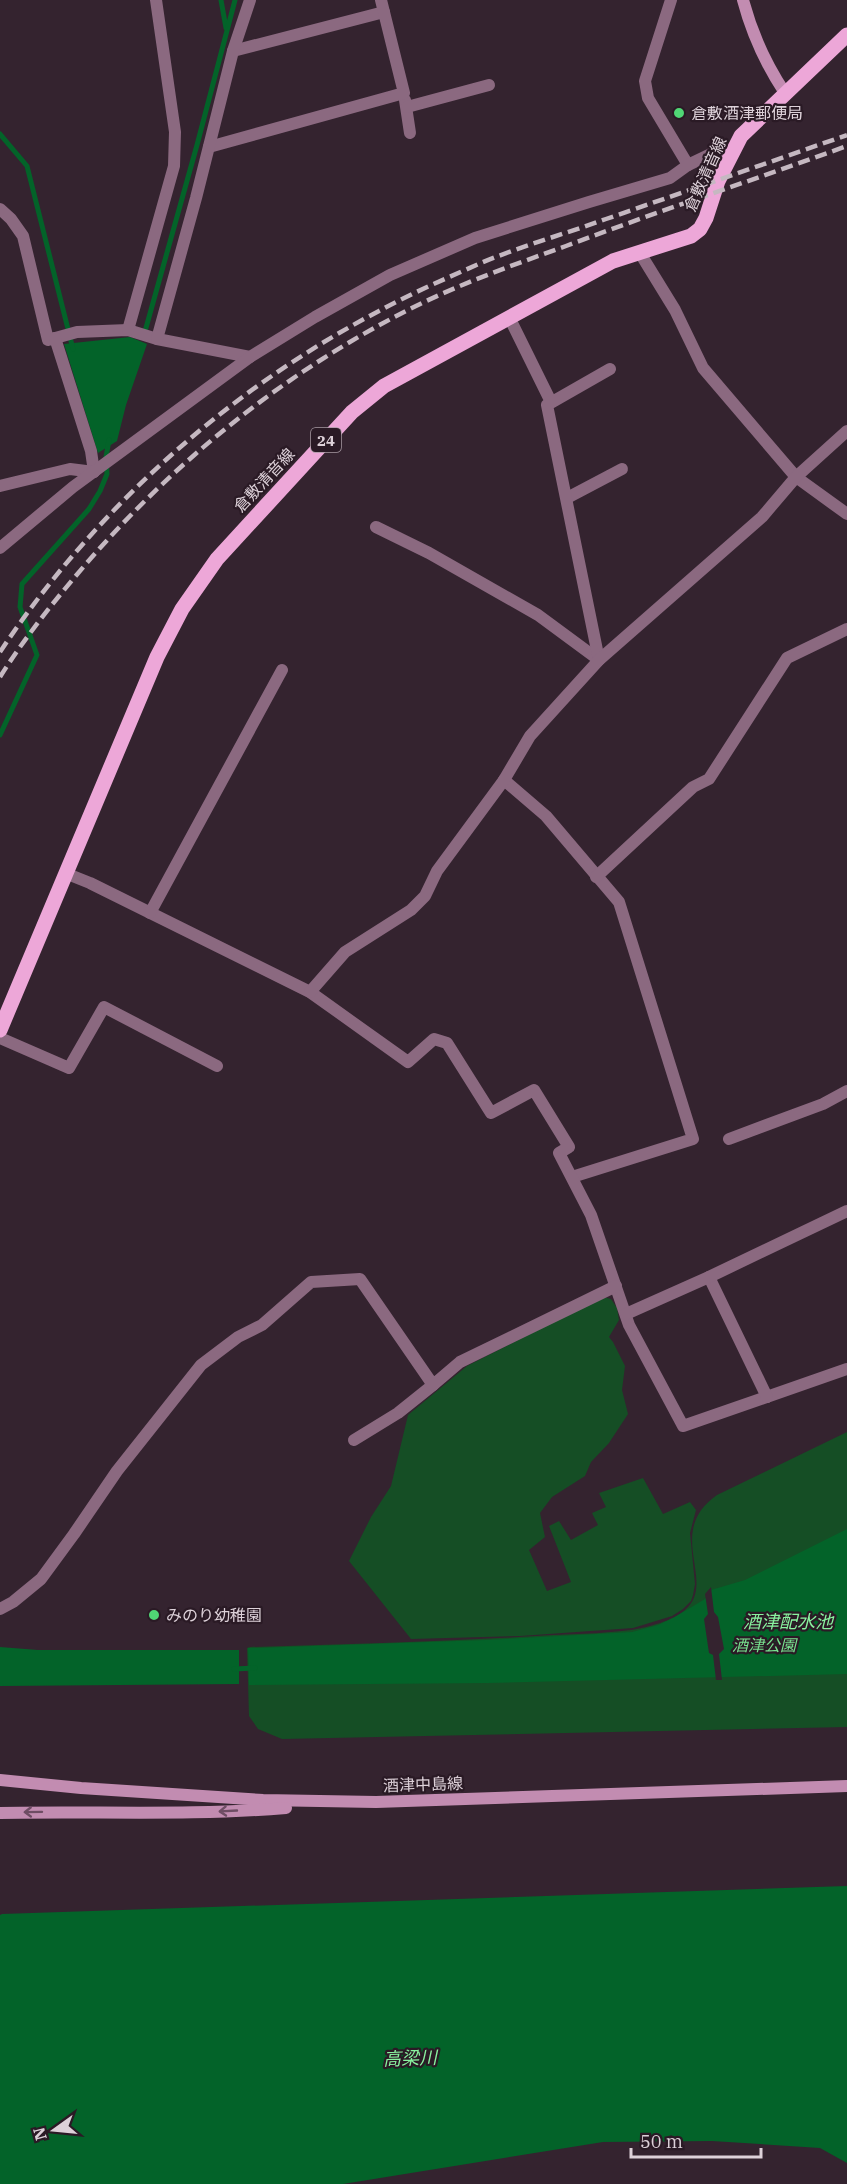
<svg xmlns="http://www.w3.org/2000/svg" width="847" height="2184" font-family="'IBM Plex Serif','Noto Sans JP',serif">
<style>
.green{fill:#154e25}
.water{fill:#036329}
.pier{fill:#34232f}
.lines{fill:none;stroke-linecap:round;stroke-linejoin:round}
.stream{stroke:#036329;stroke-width:5}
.street{stroke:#8b6980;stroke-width:12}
.secondary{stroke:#c28cb1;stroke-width:12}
.primary{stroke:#eda7d8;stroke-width:15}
.rail{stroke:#c5b8c1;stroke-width:4.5;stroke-dasharray:12 6;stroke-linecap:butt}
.oneway{stroke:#6e4d64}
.poi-dot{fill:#50d675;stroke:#2a1a25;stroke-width:2}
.labels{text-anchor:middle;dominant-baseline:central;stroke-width:4.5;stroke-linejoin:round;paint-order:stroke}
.shield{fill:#2a1a25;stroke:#a79aa3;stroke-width:1.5}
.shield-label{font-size:15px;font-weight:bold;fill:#ddd1d9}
.poi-label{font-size:16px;fill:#ddd1d9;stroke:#2a1a25;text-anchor:start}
.street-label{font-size:16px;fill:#ddd1d9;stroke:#2a1a25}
.park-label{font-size:16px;font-style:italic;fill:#78e18f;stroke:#2a1a25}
.water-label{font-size:18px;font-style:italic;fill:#89f29f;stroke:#2a1a25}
</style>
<rect width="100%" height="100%" fill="#34232f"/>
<g class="green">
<path d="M603,1297L611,1299L617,1308L619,1320L609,1337L613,1342L625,1366L622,1390L628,1414L609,1443L591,1462L585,1476L552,1497L540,1513L545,1537L529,1550L547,1591L571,1582L549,1526L559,1521L571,1540L598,1525L592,1513L606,1507L599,1493L643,1478L663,1514L690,1502L696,1510L690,1533L695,1584L693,1595L691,1601L683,1609L672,1616L633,1628L520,1636L411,1639L349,1561L371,1517L391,1486L408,1415L467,1366Z"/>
<path d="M847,1432V1727L282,1739L258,1729L249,1716L247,1648L250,1647C346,1644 441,1642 536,1636C568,1634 600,1634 631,1630C649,1627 673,1621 686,1609C717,1581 664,1532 717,1495Z"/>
</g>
<g class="water">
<path d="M130,337L147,344L126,405L117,441L98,453L64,344Z"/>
<path d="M847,1529V1674L487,1683L249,1685L248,1648H251L485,1640L632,1632L658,1625L673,1618L705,1599L711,1590L745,1580Z"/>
<path d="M0,1647L38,1650H239V1684L2,1686H0Z"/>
<path d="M847,1886V2163L820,2148L712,2141L603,2142L343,2184H0V1915L2,1914Z"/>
</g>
<path class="pier" d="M711,1587L714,1612L718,1617L724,1649L719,1654L722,1680H716L713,1655L709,1653L704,1619L708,1614L705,1594Z"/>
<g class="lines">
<g class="stream">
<path d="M221,0L226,28"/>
<path d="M0,134L27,166L73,349"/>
<path d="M144,335L197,145L235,0"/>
<path d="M0,735L37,655L20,607L22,584L89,509L100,491L107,474L106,457L109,440"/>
<path d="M234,1669L255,1668"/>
</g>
<g class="street">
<path d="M671,0L645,81L648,98L688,165"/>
<path d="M233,51L384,12"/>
<path d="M405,100L410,133"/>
<path d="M407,107L489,85"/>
<path d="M209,147L404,93L381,0"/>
<path d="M0,209L11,219L23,236L48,340L77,332L128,330L157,339L250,357"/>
<path d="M640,253L675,310L703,368L796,477L847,514"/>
<path d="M509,317L551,402"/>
<path d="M128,330L174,166L175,132L156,0"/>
<path d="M55,338L91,451L94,472"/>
<path d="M157,339L196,198L233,51L250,0"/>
<path d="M0,486L70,469L94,472"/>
<path d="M567,498L622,469"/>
<path d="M376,527L429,553L538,615L599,660"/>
<path d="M0,548L73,487L250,357L315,317L390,275L475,238L589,202L670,178L688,165L711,154L731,152"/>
<path d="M599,660L547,405L610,369"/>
<path d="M504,780L546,816L619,902L693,1139L572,1177"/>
<path d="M65,873L90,883L310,992L408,1062L434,1039L447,1043L491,1113L534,1090L569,1147L559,1153L591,1215L629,1325L683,1426L847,1369"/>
<path d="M596,877L693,787L709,779L787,658L847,629"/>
<path d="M150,913L282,670"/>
<path d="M310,992L345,952L411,910L425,896L437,871L504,780L530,736L599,660L762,517L796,477L847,431"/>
<path d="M0,1038L69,1068L104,1007L217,1066"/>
<path d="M729,1139L823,1104L847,1091"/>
<path d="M709,1277L767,1397"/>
<path d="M626,1314L709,1277L847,1211"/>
<path d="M354,1440L398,1413L433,1385"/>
<path d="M0,1609L13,1602L41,1579L74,1534L117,1471L201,1365L238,1337L262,1325L311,1282L360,1279L433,1385L460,1362L616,1286"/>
</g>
<g class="secondary">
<path d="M743,0C752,34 765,63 785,93"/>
<path d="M0,1780L81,1788L263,1800L376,1802L847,1786"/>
<path d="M0,1813C95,1811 191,1816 286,1808"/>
</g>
<path class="primary" d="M0,1030L157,657L182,609L217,559L352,412L384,386L613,261L691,236L700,229L706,218L718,181L741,136L847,35"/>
<g class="rail">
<path d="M0,652C94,510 228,390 379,311C412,293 447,278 481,263C521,246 565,234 606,219C687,191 767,163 847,135"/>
<path d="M0,677C22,642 47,610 74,578C166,468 280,375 408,310C459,284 513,265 566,246C659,211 753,180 847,146"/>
</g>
</g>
<defs><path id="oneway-shaft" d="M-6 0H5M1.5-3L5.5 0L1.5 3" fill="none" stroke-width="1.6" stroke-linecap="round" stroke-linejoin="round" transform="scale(1.5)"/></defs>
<g class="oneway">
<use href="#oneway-shaft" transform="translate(228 1811) rotate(177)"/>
<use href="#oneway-shaft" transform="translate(33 1812) rotate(179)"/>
</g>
<g class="poi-dot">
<circle cx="679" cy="113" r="6"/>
<circle cx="154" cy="1615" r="6"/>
</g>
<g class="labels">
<rect class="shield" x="311" y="428" width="30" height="24" rx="4.5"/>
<g class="shield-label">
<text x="326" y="440">24</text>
</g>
<g class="poi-label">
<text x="691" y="113">倉敷酒津郵便局</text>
<text x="166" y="1615">みのり幼稚園</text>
</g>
<g class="street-label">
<text transform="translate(705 174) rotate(-66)">倉敷清音線</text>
<text transform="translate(264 480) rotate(-47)">倉敷清音線</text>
<text transform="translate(423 1784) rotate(-2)">酒津中島線</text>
</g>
<g class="park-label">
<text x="764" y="1645">酒津公園</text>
</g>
<g class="water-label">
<text x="788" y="1621">酒津配水池</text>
<text transform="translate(410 2058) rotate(-2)">高梁川</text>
</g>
</g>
<g transform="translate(54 2130) rotate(255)" stroke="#2a1a25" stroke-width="4.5" paint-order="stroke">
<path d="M0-4.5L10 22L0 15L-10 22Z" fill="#ddd1d9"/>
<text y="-9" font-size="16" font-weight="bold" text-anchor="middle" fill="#ddd1d9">N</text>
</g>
<path d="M631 2148v9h130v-9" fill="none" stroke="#ddd1d9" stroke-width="3"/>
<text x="640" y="2148" font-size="18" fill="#ddd1d9" stroke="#2a1a25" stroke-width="4.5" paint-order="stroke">50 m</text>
</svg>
